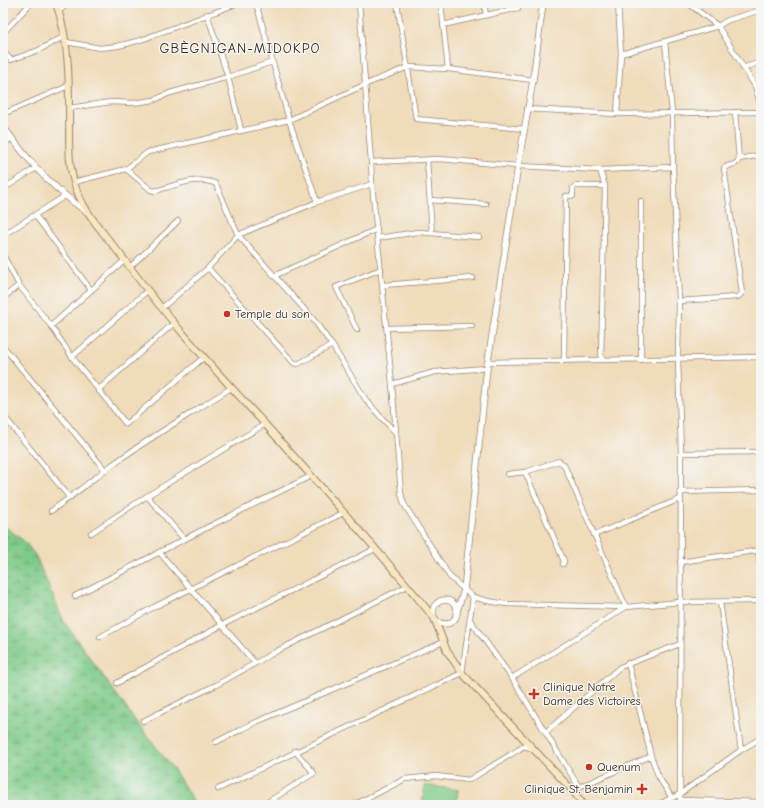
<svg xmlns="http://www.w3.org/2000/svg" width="764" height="808" font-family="'Comic Neue',sans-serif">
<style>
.grass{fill:#7eca88;stroke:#5c7a53}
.wetland{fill:url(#wetland-marsh);stroke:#5c7a53}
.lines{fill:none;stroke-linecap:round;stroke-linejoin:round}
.minor-casing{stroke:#96836c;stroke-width:6}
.tertiary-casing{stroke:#96836c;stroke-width:7}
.secondary-casing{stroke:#96836c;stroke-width:8}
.minor{stroke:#fff;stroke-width:4.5}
.tertiary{stroke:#fff;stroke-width:5.5}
.secondary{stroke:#f9e7c3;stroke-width:6}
.poi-dot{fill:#c8321e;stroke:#f6f6f2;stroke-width:1.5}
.labels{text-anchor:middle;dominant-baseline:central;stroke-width:3;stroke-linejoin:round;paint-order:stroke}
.poi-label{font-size:12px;fill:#3b2a1e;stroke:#f6f6f2;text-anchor:start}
.quarter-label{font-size:14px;letter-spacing:1px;fill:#3b2a1e;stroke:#f6f6f2}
</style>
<defs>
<pattern id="wetland-marsh" width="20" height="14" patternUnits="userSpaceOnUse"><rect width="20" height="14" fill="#7eca88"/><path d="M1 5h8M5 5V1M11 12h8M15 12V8" fill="none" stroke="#68a46f"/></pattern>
</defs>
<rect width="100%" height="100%" fill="#f6f6f2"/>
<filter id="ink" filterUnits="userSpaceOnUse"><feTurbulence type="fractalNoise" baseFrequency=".025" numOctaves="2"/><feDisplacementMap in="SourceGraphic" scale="8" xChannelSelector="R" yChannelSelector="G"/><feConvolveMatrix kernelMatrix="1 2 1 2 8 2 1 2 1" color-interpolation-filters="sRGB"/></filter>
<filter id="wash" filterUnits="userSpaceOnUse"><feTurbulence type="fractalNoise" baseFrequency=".012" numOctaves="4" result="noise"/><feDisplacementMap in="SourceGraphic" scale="16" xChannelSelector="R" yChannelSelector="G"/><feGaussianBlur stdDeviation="0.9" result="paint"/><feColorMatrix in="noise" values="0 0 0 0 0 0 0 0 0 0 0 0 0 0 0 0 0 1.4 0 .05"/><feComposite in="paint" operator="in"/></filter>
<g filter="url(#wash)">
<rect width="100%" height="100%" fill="#f0dcba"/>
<path class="grass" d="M425,785L458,790L456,805H422Z"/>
<path class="wetland" d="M3,525L25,542L35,555L64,622L135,720L174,770L196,805H3Z"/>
</g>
<g filter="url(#ink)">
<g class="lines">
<defs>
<g id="minor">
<path d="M256,3L289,120L317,202"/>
<path d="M359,3L371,162L372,184L392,384L401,493L404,504L450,577L473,597L488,601L506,604L626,607L680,602L761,601"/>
<path d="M397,3L416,119L525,129"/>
<path d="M441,3L448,69"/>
<path d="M484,3L486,15"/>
<path d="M688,3L718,26L755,86L761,108"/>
<path d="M59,11L69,3"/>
<path d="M207,14L228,77L241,130"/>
<path d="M443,25L518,8"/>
<path d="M3,33L31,3"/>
<path d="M66,42L100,48L118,46L141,40L239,3"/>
<path d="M665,42L672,113L673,167L679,301L678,359L681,453L680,794L741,750L720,602"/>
<path d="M3,51L11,60L39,50L65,36"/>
<path d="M621,54L718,26L728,20L761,10"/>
<path d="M743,68L761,62"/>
<path d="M69,108L111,102L133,103L154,100L170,93L228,77L272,62"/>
<path d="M527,109L617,114L761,112"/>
<path d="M3,114L68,86"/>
<path d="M617,114L621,54L618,3"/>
<path d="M3,144L12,138"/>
<path d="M739,159L761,155"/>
<path d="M427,160L432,233"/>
<path d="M371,162L440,159L518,166L600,170L673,167"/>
<path d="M126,169L151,190L155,191C173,186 197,175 216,184L238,235L313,319L332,345L366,400L380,416L396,433"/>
<path d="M600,170L605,186L601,360"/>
<path d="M74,182L126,169L148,152L289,120L364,85L408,67L448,69L533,80"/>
<path d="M3,189L36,168"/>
<path d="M430,200L486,204"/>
<path d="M641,201V360"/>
<path d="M35,215L91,290"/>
<path d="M3,235L65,196"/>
<path d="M378,238L418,232L479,237"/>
<path d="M3,255L19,285L51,326L72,357L126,424L203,358"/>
<path d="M130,267L178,221"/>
<path d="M208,268L294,363L298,364L332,345"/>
<path d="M274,276L377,229"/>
<path d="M383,285L473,278"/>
<path d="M3,298L19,285"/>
<path d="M679,301L738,297L742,293L724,168C729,164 737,166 739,159L735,112"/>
<path d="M162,308L208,268L238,235L317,202L372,184"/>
<path d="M51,326L125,260"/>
<path d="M387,328L472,326"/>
<path d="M357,330L336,287L381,269"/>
<path d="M3,346L105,470"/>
<path d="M72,357L147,291"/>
<path d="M564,361L566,196H573V188L575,186H605"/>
<path d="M488,362L761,357"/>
<path d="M392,384L435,372L487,368"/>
<path d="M98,390L174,323"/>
<path d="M3,415L70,498"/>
<path d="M681,453L761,452"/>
<path d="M525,472L564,561L563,564"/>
<path d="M508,474L525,472L559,461L564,465L626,607L512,678"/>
<path d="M680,492L761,490"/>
<path d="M147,496L184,539"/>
<path d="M51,511C70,498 87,484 105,470C145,440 189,415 231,388"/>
<path d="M91,533L147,496L265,424"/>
<path d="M594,535L680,499"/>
<path d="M758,550L761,575"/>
<path d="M159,552L255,663"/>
<path d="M680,562L761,550"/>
<path d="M75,596L210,526L311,476"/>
<path d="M470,620L512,678L579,787"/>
<path d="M100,637L154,607L343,513"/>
<path d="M628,663L651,756"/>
<path d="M117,683L222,625L375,549"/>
<path d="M143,721L218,684L277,651L407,586"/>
<path d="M546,732L620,667L680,644"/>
<path d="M216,742L254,723L443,642"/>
<path d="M741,750L761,738"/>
<path d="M218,789L462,673L473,597"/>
<path d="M572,790L651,756L659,778L672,798"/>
<path d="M680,800L761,802"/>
<path d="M263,805L314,773L295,751"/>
<path d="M354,805L405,779L436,776L469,780L518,750L524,746L532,749"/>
<path d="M657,805L680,794V805"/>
</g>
<g id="tertiary">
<path d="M3,126C28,161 51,187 87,212"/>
<circle cx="445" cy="612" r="12"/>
<path d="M456,614L464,590L487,368L518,166L533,80L543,3"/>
</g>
<path id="secondary" d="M56,3C68,37 69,72 69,108C70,135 66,164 77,191C87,218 112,242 129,266C170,322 217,372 264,423C317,482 370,541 421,602L434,618L447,651L462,673L572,790L584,805"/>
</defs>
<use href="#minor" class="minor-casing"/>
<use href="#tertiary" class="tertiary-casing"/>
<use href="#secondary" class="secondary-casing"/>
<use href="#minor" class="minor"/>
<use href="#tertiary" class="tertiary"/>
<use href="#secondary" class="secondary"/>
</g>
</g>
<g class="poi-dot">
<circle cx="227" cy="314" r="4"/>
<path d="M532 688h4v4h4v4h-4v4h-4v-4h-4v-4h4z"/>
<circle cx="589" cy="767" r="4"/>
<path d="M640 783h4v4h4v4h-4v4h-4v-4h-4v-4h4z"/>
</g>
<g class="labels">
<g class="poi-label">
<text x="235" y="314">Temple du son</text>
<text x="543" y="687">Clinique Notre<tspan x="543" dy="14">Dame des Victoires</tspan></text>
<text x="597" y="767">Quenum</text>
<text x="633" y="789" text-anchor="end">Clinique St. Benjamin</text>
</g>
<g class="quarter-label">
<text x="240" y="48">GBÈGNIGAN-MIDOKPO</text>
</g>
</g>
<rect width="764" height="808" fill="none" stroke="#f6f6f2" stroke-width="16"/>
</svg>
